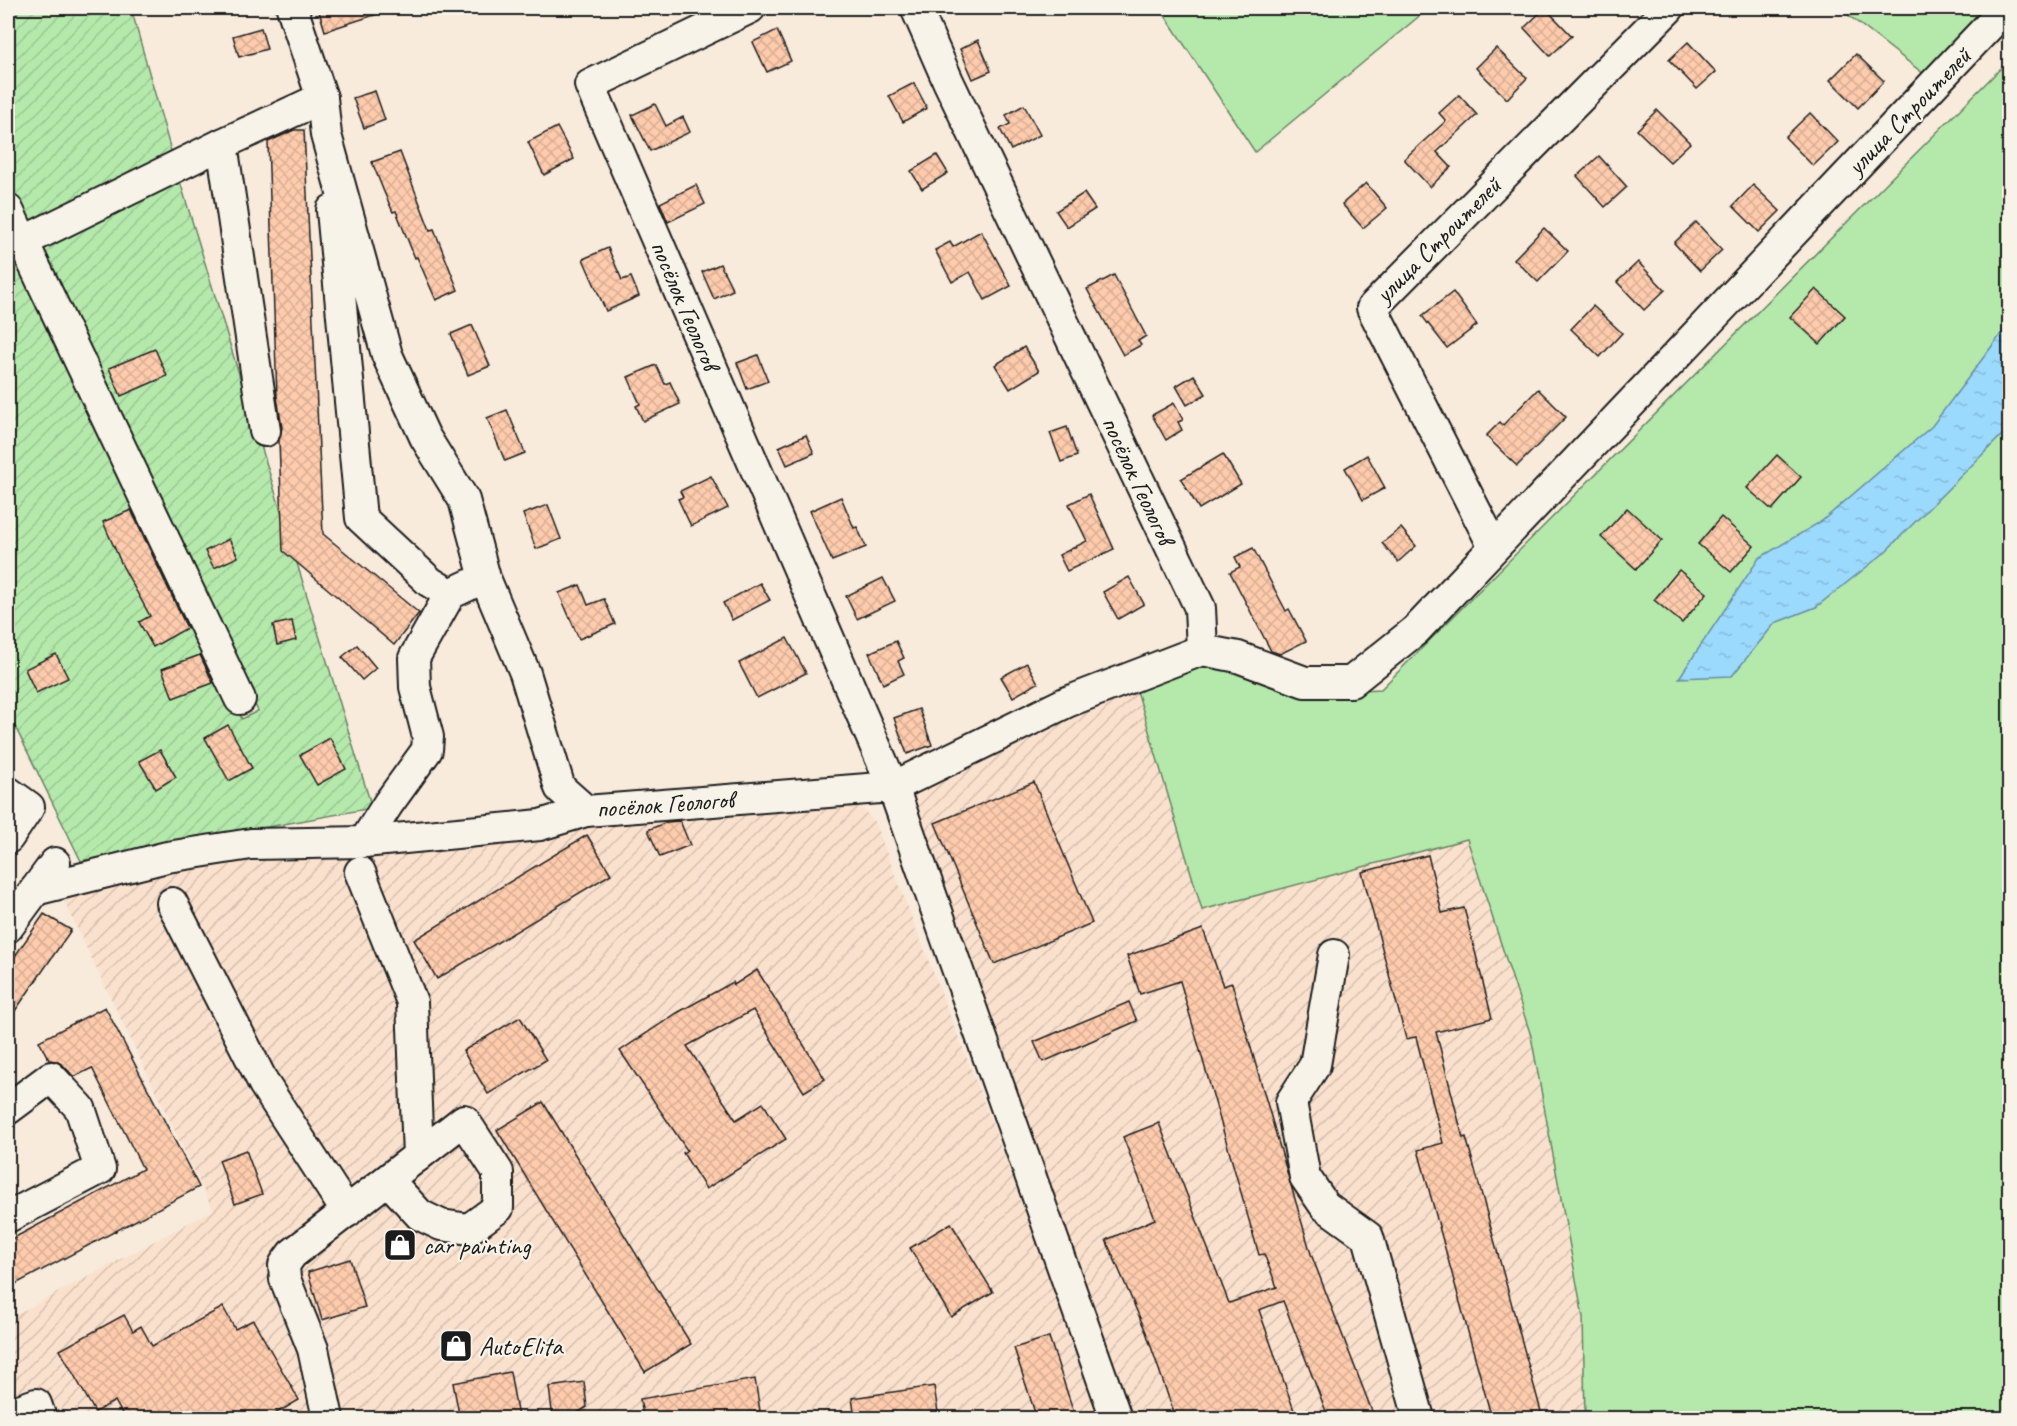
<svg xmlns="http://www.w3.org/2000/svg" width="2017" height="1426" font-family="Caveat,sans-serif">
<style>
.industrial{fill:url(#industrial-furrows)}
.grass{fill:#b4e9ab;stroke:#688264;stroke-width:1.5}
.garden{fill:url(#garden-furrows);stroke:#688264;stroke-width:1.5}
.water{fill:url(#water-ripples);stroke:#688da3;stroke-width:1.5}
.building{fill:url(#building-cross-hatch);stroke:#1c1c1c;stroke-width:1.5}
.lines{fill:none;stroke-linecap:round;stroke-linejoin:round}
.minor-casing{stroke:#1c1c1c;stroke-width:34}
.minor{stroke:#f7f3e8;stroke-width:30}
.labels{text-anchor:middle;dominant-baseline:central;stroke-width:4.5;stroke-linejoin:round;paint-order:stroke}
.street-label{font-size:26px;fill:#1c1c1c;stroke:#f7f3e8}
.poi-label{font-size:26px;fill:#1c1c1c;stroke:#f7f3e8;text-anchor:start}
</style>
<defs>
<pattern id="industrial-furrows" width="10" height="10" patternUnits="userSpaceOnUse" patternTransform="scale(1.5)"><rect width="10" height="10" fill="#fae1ce"/><path d="M-1 1l2-2M0 10L10 0M9 11l2-2" fill="none" stroke="#d6c0b0"/></pattern>
<pattern id="garden-furrows" width="10" height="10" patternUnits="userSpaceOnUse" patternTransform="scale(1.5)"><rect width="10" height="10" fill="#b4e9ab"/><path d="M-1 1l2-2M0 10L10 0M9 11l2-2" fill="none" stroke="#9ac793"/></pattern>
<pattern id="water-ripples" width="26" height="14" patternUnits="userSpaceOnUse" patternTransform="scale(1.5)"><rect width="26" height="14" fill="#9bd9fd"/><path d="M2 4q2-2 4 0t4 0M15 11q2-2 4 0t4 0" fill="none" stroke="#85bad8"/></pattern>
<pattern id="building-cross-hatch" width="8" height="8" patternUnits="userSpaceOnUse" patternTransform="scale(1.5)"><rect width="8" height="8" fill="#fecbad"/><path d="M0 0l8 8M0 8l8-8" fill="none" stroke="#d9ae94"/></pattern>
</defs>
<rect width="100%" height="100%" fill="#f8ebdc"/>
<filter id="ink" filterUnits="userSpaceOnUse"><feTurbulence type="fractalNoise" baseFrequency=".0167" numOctaves="2"/><feDisplacementMap in="SourceGraphic" scale="12" xChannelSelector="R" yChannelSelector="G"/><feConvolveMatrix kernelMatrix="1 2 1 2 8 2 1 2 1" color-interpolation-filters="sRGB"/></filter>
<g filter="url(#ink)">
<g class="industrial">
<path d="M1133,677L1203,910L1467,839L1531,1036L1583,1317L1585,1418H1119L896,781Z"/>
<path d="M855,800L875,823L980,1092L1103,1418H8V1319L213,1210L57,887L161,860Z"/>
</g>
<g class="grass">
<path d="M1160,8H1429L1255,152Z"/>
<path d="M1839,8H2002L1924,74Z"/>
<path d="M2009,60V1418H1585L1583,1317L1531,1036L1467,839L1202,910L1133,677L1218,656L1297,693L1381,689Z"/>
</g>
<g class="garden">
<path d="M8,8H131L173,158L8,236Z"/>
<path d="M178,175L372,808L81,861L8,712V261L19,256L242,719L258,711L42,245Z"/>
</g>
<path class="water" d="M2009,318V428L1883,554L1816,607L1775,623L1732,676L1679,678L1759,558L1822,521L1932,426L2004,330Z"/>
<g class="building">
<path d="M318,8H387V11L325,31Z"/>
<path d="M1545,8L1572,36L1550,56L1524,28Z"/>
<path d="M261,28L267,49L239,57L233,36Z"/>
<path d="M777,30L791,61L767,72L753,42Z"/>
<path d="M978,40L991,71L973,79L960,49Z"/>
<path d="M1688,42L1716,72L1697,89L1669,60Z"/>
<path d="M1496,48L1527,78L1507,99L1476,68Z"/>
<path d="M1856,54L1884,81L1858,108L1830,80Z"/>
<path d="M914,83L927,108L903,122L889,96Z"/>
<path d="M375,91L385,120L364,128L353,98Z"/>
<path d="M1459,95L1477,115L1437,152L1451,167L1430,187L1404,159L1446,121L1439,113Z"/>
<path d="M655,104L666,126L683,117L690,132L650,151L632,115Z"/>
<path d="M1024,105L1040,135L1011,150L1000,129L1010,124L1006,115Z"/>
<path d="M1657,110L1690,143L1670,162L1637,130Z"/>
<path d="M1810,113L1838,142L1813,166L1785,137Z"/>
<path d="M557,127L574,159L544,175L528,142Z"/>
<path d="M294,130H304L323,534L419,613L394,645L283,551L279,440L282,428L277,397L268,142Z"/>
<path d="M400,152L430,230L434,229L458,290L436,300L417,257L415,258L396,211L393,212L384,192L372,162Z"/>
<path d="M937,155L948,173L922,189L911,171Z"/>
<path d="M1599,156L1627,187L1605,207L1577,176Z"/>
<path d="M1366,183L1387,208L1363,228L1342,204Z"/>
<path d="M696,185L705,204L668,222L660,203Z"/>
<path d="M1753,185L1780,211L1759,232L1733,206Z"/>
<path d="M1084,193L1095,209L1067,227L1056,211Z"/>
<path d="M1696,222L1722,250L1700,271L1674,243Z"/>
<path d="M1544,228L1568,251L1538,282L1514,259Z"/>
<path d="M981,231L1011,286L985,300L970,272L952,282L935,250L950,242L953,247Z"/>
<path d="M608,248L622,280L631,277L639,296L606,311L583,259Z"/>
<path d="M1638,262L1665,290L1644,310L1617,282Z"/>
<path d="M720,264L733,290L714,299L702,272Z"/>
<path d="M1114,275L1146,336L1138,341L1141,345L1123,355L1087,289Z"/>
<path d="M1816,289L1845,316L1820,344L1790,317Z"/>
<path d="M1453,292L1477,325L1447,348L1422,316Z"/>
<path d="M1593,306L1622,333L1600,357L1571,329Z"/>
<path d="M472,325L490,366L468,375L451,334Z"/>
<path d="M1024,347L1039,371L1010,389L995,365Z"/>
<path d="M155,349L167,376L121,396L109,368Z"/>
<path d="M758,355L768,381L747,389L737,363Z"/>
<path d="M656,365L665,384L670,382L680,404L643,421L636,406L640,404L628,377Z"/>
<path d="M1194,375L1206,394L1187,405L1176,386Z"/>
<path d="M1538,389L1566,417L1517,466L1486,436L1500,422L1503,425Z"/>
<path d="M1174,403L1183,420L1178,422L1182,430L1166,440L1152,415Z"/>
<path d="M507,410L525,453L505,461L487,418Z"/>
<path d="M1067,427L1077,456L1061,462L1050,433Z"/>
<path d="M806,435L814,453L787,465L779,447Z"/>
<path d="M1223,454L1241,484L1199,509L1181,479Z"/>
<path d="M1367,455L1385,488L1363,500L1345,468Z"/>
<path d="M1777,455L1801,477L1772,510L1747,488Z"/>
<path d="M711,476L728,508L691,526L678,499L683,497L680,491Z"/>
<path d="M1089,494L1114,549L1067,571L1059,555L1087,541L1069,504Z"/>
<path d="M841,497L854,528L857,527L866,547L832,561L810,511Z"/>
<path d="M548,505L561,539L536,549L523,514Z"/>
<path d="M1627,508L1662,540L1636,569L1601,537Z"/>
<path d="M131,510L187,628L153,647L139,622L150,616L123,567L103,522Z"/>
<path d="M1721,517L1754,546L1731,572L1698,544Z"/>
<path d="M1401,528L1416,546L1398,562L1382,543Z"/>
<path d="M229,539L238,557L214,568L205,551Z"/>
<path d="M1253,548L1286,611L1289,609L1306,641L1280,654L1271,651L1230,572L1240,567L1235,557Z"/>
<path d="M1679,570L1707,593L1682,623L1654,600Z"/>
<path d="M1129,577L1144,604L1118,619L1103,592Z"/>
<path d="M883,578L895,601L857,619L846,596Z"/>
<path d="M760,583L770,600L732,620L723,603Z"/>
<path d="M580,585L588,605L604,599L615,624L579,639L559,593Z"/>
<path d="M292,621L296,640L277,645L273,625Z"/>
<path d="M787,638L806,673L757,698L739,663Z"/>
<path d="M896,641L904,658L898,661L904,674L883,684L869,653Z"/>
<path d="M357,645L376,668L362,680L342,657Z"/>
<path d="M56,654L68,678L36,693L25,669Z"/>
<path d="M200,655L213,683L173,698L162,669Z"/>
<path d="M1027,663L1038,683L1013,697L1001,677Z"/>
<path d="M919,709L932,745L907,754L894,718Z"/>
<path d="M228,725L252,768L229,781L205,738Z"/>
<path d="M330,738L346,769L317,785L300,755Z"/>
<path d="M160,750L176,777L156,789L139,761Z"/>
<path d="M1034,782L1092,923L994,964L935,823Z"/>
<path d="M680,821L690,845L660,857L648,830L667,822Z"/>
<path d="M587,835L611,874L437,979L414,940Z"/>
<path d="M1428,855L1442,913L1464,908L1492,1018L1436,1032L1463,1138L1466,1137L1542,1415L1529,1419H1492L1418,1150L1443,1143L1416,1037L1406,1039L1362,872Z"/>
<path d="M44,914L71,930L8,1021V966Z"/>
<path d="M1203,929L1223,986L1232,983L1311,1254L1375,1419H1329L1283,1301L1259,1310L1297,1419H1176L1146,1332L1106,1240L1155,1219L1123,1137L1159,1123L1229,1303L1277,1287L1264,1254L1259,1255L1180,981L1140,994L1127,956Z"/>
<path d="M757,970L825,1079L804,1092L753,1010L687,1046L736,1120L763,1103L786,1139L706,1189L683,1153L687,1150L620,1051L677,1013L733,982L734,985Z"/>
<path d="M1129,1002L1137,1021L1043,1062L1034,1042Z"/>
<path d="M105,1007L199,1187L8,1288V1241L143,1169L92,1068L74,1077L63,1065L56,1061L49,1060L39,1041Z"/>
<path d="M520,1017L546,1060L488,1094L463,1051Z"/>
<path d="M543,1102L691,1344L645,1372L497,1130Z"/>
<path d="M246,1150L262,1194L235,1204L219,1160Z"/>
<path d="M951,1223L993,1292L951,1317L910,1248Z"/>
<path d="M350,1259L365,1307L322,1320L308,1272Z"/>
<path d="M223,1307L235,1329L253,1320L299,1400L266,1419H125L115,1401L95,1412L60,1350L124,1315L133,1331L141,1326L152,1346Z"/>
<path d="M1049,1337L1076,1419H1037L1014,1348Z"/>
<path d="M510,1372L518,1417L460,1419L453,1383Z"/>
<path d="M755,1379L760,1411L718,1419H644L640,1399Z"/>
<path d="M584,1382L587,1407L568,1419H553L549,1387Z"/>
<path d="M934,1386L939,1419H855L852,1398Z"/>
</g>
<g class="lines">
<defs>
<g id="minor">
<path d="M292,8L322,98L326,135L387,355L425,437L464,500L485,578L525,673L560,788L586,811L893,787L1067,702L1202,650L1200,608L948,81L916,8"/>
<path d="M750,8L590,85L893,787L1116,1418"/>
<path d="M222,144L265,431"/>
<path d="M8,210L240,699"/>
<path d="M332,210L361,518L430,582L450,594L469,585"/>
<path d="M8,249L222,144L322,98"/>
<path d="M1494,547L1372,308L1669,8"/>
<path d="M1202,650L1238,657L1305,682H1351L1416,630L2006,8"/>
<path d="M8,792L29,807L8,838"/>
<path d="M364,842L540,825L586,811"/>
<path d="M360,872L412,1002L418,1156"/>
<path d="M35,890L167,857L251,844L364,842L388,804L427,750L428,737L415,687L414,658L450,594"/>
<path d="M172,903L264,1084L347,1212"/>
<path d="M8,927L55,863"/>
<path d="M1334,955L1315,1065L1291,1102L1305,1177L1325,1206L1368,1237L1419,1418"/>
<path d="M8,1109L51,1077L80,1108L100,1169L8,1217"/>
<path d="M8,1414L36,1404L41,1418"/>
<path d="M328,1418L313,1349L285,1279L284,1265L292,1254L464,1120L498,1172V1208L469,1229L441,1225L420,1215L388,1180"/>
</g>
</defs>
<use href="#minor" class="minor-casing"/>
<use href="#minor" class="minor"/>
</g>
</g>
<defs>
<symbol id="shop-square" viewBox="-11 -11 22 22"><rect x="-9" y="-9" width="18" height="18" rx="4" fill="#1c1c1c" stroke="#f7f3e8"/><path d="M-5-2.5h2.3a2.7 3.5 0 0 1 5.4 0H5L5.5 6h-11ZM-1.5-2.5h3a1.5 2.3 0 0 0-3 0Z" fill="#fff"/></symbol>
</defs>
<g fill-rule="evenodd">
<use href="#shop-square" x="381" y="1226" width="38" height="38"/>
<use href="#shop-square" x="437" y="1327" width="38" height="38"/>
</g>
<g class="labels">
<g class="street-label">
<text transform="translate(1909 111) rotate(-46)">улица Строителей</text>
<text transform="translate(1438 240) rotate(-45)">улица Строителей</text>
<text transform="translate(685 305) rotate(67)">посёлок Геологов</text>
<text transform="translate(1138 480) rotate(65)">посёлок Геологов</text>
<text transform="translate(665 804) rotate(-4)">посёлок Геологов</text>
</g>
<g class="poi-label">
<text x="423" y="1245">car painting</text>
<text x="479" y="1346">AutoElita</text>
</g>
</g>
<rect width="2017" height="1426" fill="none" stroke="#f7f3e8" stroke-width="30"/>
<rect x="15" y="15" width="1987" height="1396" fill="none" stroke="#1c1c1c" stroke-width="2" filter="url(#ink)"/>
</svg>
